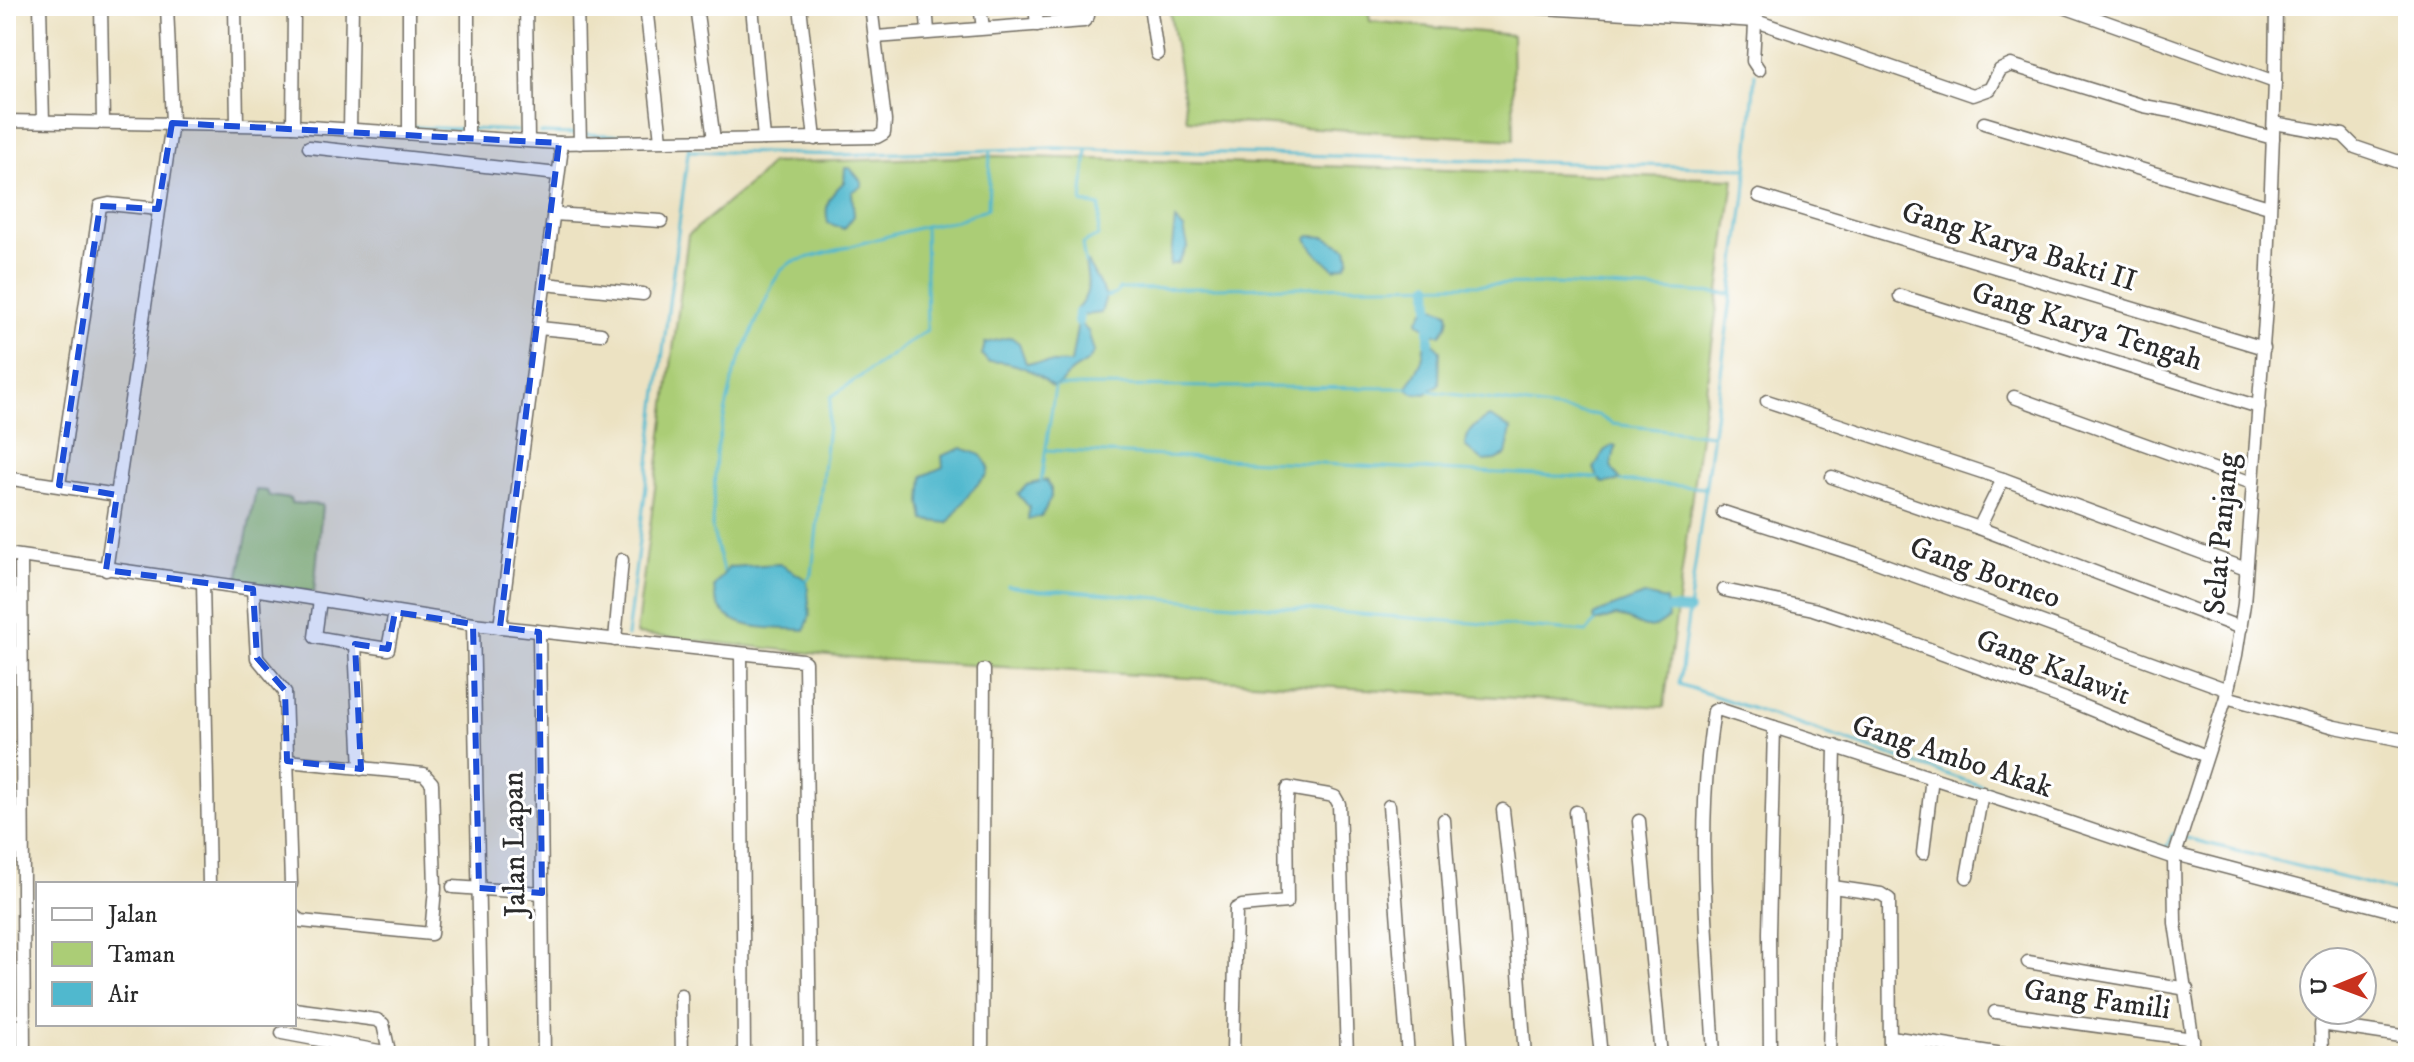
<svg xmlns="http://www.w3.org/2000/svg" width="2414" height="1062" font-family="'IM FELL DW Pica',serif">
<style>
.green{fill:#abcd76;stroke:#6b7c50;stroke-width:2}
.water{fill:#50b8ce;stroke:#3e727c;stroke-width:2}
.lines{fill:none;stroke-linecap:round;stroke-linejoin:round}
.stream{stroke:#50b8ce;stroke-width:3}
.canal{stroke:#50b8ce;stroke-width:10}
.minor-casing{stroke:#6f6b60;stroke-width:15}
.minor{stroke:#fff;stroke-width:12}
.marked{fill:#1d4ed8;fill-opacity:0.2;stroke:#1d4ed8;stroke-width:6;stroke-dasharray:16 10;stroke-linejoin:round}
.labels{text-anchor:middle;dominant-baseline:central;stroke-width:6;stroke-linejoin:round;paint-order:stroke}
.street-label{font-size:30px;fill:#2b2b2b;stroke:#fff}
</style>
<rect width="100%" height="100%" fill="#fff"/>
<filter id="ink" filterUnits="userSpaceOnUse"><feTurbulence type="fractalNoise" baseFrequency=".0125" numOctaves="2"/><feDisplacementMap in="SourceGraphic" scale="16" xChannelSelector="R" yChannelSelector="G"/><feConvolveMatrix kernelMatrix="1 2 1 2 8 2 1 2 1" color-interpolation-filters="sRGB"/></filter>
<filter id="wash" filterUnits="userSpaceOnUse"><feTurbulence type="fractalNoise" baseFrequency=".006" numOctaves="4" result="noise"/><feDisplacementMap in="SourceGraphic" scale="32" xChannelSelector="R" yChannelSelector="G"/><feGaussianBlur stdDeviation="1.8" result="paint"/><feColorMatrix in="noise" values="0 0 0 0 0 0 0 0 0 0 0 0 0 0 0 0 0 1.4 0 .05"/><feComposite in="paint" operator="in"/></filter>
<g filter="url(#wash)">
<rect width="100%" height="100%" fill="#ece2c2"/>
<g class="green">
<path d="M1169,6H1368L1370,21L1512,35L1514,140L1187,120Z"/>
<path d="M995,156L1734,179L1664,707L856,658L636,634L688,235L755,180L771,163Z"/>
<path d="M256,490L267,491L269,496L290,499L291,503L322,505L314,592L238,580Z"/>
</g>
<g class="water">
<path d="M845,168H850L862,182V186L852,192L854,216L844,229L828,223C823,203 831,194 844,182Z"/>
<path d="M1175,220L1184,229L1188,246L1178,263L1170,265Z"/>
<path d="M1310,236L1326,237L1347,248L1349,258L1346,265L1335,269C1324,260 1312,251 1307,238Z"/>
<path d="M1087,262L1106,296L1101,313L1086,315L1076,310C1091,294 1089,284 1085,263Z"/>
<path d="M1435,307L1448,312C1450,321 1447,327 1441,334H1433L1418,321L1424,310Z"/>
<path d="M1078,322L1088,331L1094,352C1086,368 1078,364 1068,375C1061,381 1062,385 1052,387C1035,370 1012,360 988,362L982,355L985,343L1011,337L1019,343L1026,363H1071Z"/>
<path d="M1433,342L1440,351L1439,384L1426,394L1413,393L1407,388C1415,371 1423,368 1424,346Z"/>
<path d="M1490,417L1511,429L1506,455L1496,460L1483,461L1465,446C1467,431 1476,422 1490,417Z"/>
<path d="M1613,445L1616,446L1611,467L1621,481L1603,483L1598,478L1594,468L1604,451Z"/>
<path d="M962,448C977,455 981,450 989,468L987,475L972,490L948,523L924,520L921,502L923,476L943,467L942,456Z"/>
<path d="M1046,480L1051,489V497L1042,516L1028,520L1029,507L1018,494L1027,485Z"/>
<path d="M780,564L807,580L810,615L805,630C771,627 715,634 714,586L729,567Z"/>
<path d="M1644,595L1666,600L1668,618C1646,639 1640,620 1616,616L1595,622L1594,617L1597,613Z"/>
</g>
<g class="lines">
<g class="stream">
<path d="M1755,74L1745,195L1679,684L2166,848L2173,834L2179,836"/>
<path d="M108,116L165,117"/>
<path d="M415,127L463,129"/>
<path d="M471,129L518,131"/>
<path d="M540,133L576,134"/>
<path d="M584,134L636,136"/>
<path d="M690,151L839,155L1054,148L1746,168"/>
<path d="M1085,263L1082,244L1098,236L1100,206L1082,203L1087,151"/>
<path d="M1106,297L1116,294L1119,289L1556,284L1730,294"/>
<path d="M1059,386L1407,388"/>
<path d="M1430,391L1598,415L1612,424L1712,435"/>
<path d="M1046,450L1598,478"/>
<path d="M1041,481L1055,387"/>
<path d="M1621,481L1705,488"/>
<path d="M723,571L712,528L716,453L734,373L773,283L783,268L792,262L925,226L958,220L988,208L990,153"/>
<path d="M807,580L812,574L831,397L927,330L925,226"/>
<path d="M1008,586L1041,591L1060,590L1587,632L1595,622"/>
<path d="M627,636L689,145"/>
<path d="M2186,838L2408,894"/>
</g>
<g class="canal">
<path d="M1429,285L1430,308"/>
<path d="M1078,322L1079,313"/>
<path d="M1429,343V329"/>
<path d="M1669,609L1689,610"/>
</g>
</g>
</g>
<g filter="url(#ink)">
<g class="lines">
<defs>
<g id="minor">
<path d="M40,6L43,121"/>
<path d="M101,6L103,122"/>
<path d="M235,6L237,124"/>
<path d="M409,6V133"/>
<path d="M468,6V136"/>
<path d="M526,6L528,139"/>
<path d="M577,6L580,143"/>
<path d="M646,6L661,140"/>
<path d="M696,6L714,140"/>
<path d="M752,6L764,139"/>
<path d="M800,6L815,139"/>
<path d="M926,6L928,31"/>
<path d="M980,6L983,28"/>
<path d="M1035,6L1037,25"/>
<path d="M1150,6L1157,54"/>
<path d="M1512,6L1756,21L1973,95L1990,89L2000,70L2011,65L2144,106L2177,112L2273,138"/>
<path d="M1756,6L1753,61L1759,70"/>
<path d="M2061,6L2275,82"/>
<path d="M876,37L1084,21L1088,16L1087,6"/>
<path d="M6,121L293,126L559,143L561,155L500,627"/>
<path d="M1984,123L2269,207"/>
<path d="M2274,123L2343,135L2355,147L2408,165"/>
<path d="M293,126L294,6"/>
<path d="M350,130L352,6"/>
<path d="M559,143L877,137L884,133L885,121L871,6"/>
<path d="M309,147L558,174"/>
<path d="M1759,196L2264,348"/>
<path d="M554,214L661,221"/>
<path d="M545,284L643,294"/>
<path d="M1900,296L2259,407"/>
<path d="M539,328L601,334"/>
<path d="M2014,397L2252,483"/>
<path d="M1767,401L2003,479"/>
<path d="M1832,477L1979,528L2241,628"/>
<path d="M6,478L117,495"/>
<path d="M59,485L100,206L109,204L158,209"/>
<path d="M1723,512L1866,558L2228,690"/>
<path d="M1979,528L2003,479L2246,569"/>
<path d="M6,554L253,589L473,624L802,660L805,662L810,1056"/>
<path d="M21,557L24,1056"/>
<path d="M106,570L172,123L167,6"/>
<path d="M203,582L209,884"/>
<path d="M253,589L257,658L285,692L291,884"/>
<path d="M1724,590L1813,609L1880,631L2065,699L2206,756"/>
<path d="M320,600L315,637L355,644L361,769"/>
<path d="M473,624L482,1056"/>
<path d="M539,632L544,1056"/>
<path d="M615,640L622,560"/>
<path d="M355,644L388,649L395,612"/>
<path d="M741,654L744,1056"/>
<path d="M2226,697L2335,727L2408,741"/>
<path d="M287,761L424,774L432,783L435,889L431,934L301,921L294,916"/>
<path d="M1389,806L1408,1056"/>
<path d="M1503,810L1515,917L1525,1056"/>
<path d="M1576,812L1601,1056"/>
<path d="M1444,820L1462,1056"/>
<path d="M1639,821L1661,1056"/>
<path d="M1923,853L1932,777"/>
<path d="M2175,854L2408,915"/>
<path d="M1967,877L1982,793"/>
<path d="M453,887L542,893"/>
<path d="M1833,887L1881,894L1889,899L1890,1056"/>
<path d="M2028,962L2187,989"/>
<path d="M681,995L682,1056"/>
<path d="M294,1009L377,1020L383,1024L390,1056"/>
<path d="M1995,1012L2193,1039"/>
<path d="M282,1033L390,1053"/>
<path d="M1891,1037L2016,1056"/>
<path d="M982,1056L984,670"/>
<path d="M1233,1056L1236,909L1242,906L1287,902L1286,812L1288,788L1329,795L1335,797L1339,804L1347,1056"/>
<path d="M1714,1056C1708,941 1695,826 1714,711L1718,709L2041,813L2174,858"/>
<path d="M1770,1056L1769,933L1774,727"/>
<path d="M1829,1056L1835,746"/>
<path d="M2195,1056L2175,923L2174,858L2226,697L2236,655L2244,604L2267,293L2275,82L2276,6"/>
<path d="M2322,1056L2321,1024L2408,1037"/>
</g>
</defs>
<use href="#minor" class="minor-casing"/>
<use href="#minor" class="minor"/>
</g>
</g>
<path class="marked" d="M172,123L559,143L500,627L539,632L542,893L479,888L473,624L395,612L388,649L355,644L361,769L287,761L285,690L257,658L253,589L106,570L117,495L59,485L100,206L158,209Z"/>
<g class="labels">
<g class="street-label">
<text transform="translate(2019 247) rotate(17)">Gang Karya Bakti II</text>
<text transform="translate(2087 327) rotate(17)">Gang Karya Tengah</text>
<text transform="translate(2222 534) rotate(-85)">Selat Panjang</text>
<text transform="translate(1985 573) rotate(20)">Gang Borneo</text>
<text transform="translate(2053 668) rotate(21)">Gang Kalawit</text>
<text transform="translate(1952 757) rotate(18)">Gang Ambo Akak</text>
<text transform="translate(515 844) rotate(-91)">Jalan Lapan</text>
<text transform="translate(2097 1000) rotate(8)">Gang Famili</text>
</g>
</g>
<rect width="2414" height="1062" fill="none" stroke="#fff" stroke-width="32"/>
<rect x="36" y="882" width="260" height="144" fill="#ffffff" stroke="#aaaaaa" stroke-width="2"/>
<rect x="52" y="908" width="40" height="12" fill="#ffffff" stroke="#aaaaaa" stroke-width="2"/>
<text x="108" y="922" font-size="24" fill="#2b2b2b">Jalan</text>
<rect x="52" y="942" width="40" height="24" fill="#abcd76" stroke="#aaaaaa" stroke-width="2"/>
<text x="108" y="962" font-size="24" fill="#2b2b2b">Taman</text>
<rect x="52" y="982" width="40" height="24" fill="#50b8ce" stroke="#aaaaaa" stroke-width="2"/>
<text x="108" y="1002" font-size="24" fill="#2b2b2b">Air</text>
<g transform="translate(2338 986) rotate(269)"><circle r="38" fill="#ffffff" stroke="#aaaaaa" stroke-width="2"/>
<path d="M0-6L14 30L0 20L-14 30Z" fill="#c8321e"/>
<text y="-12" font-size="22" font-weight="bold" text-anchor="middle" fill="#2b2b2b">U</text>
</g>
</svg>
